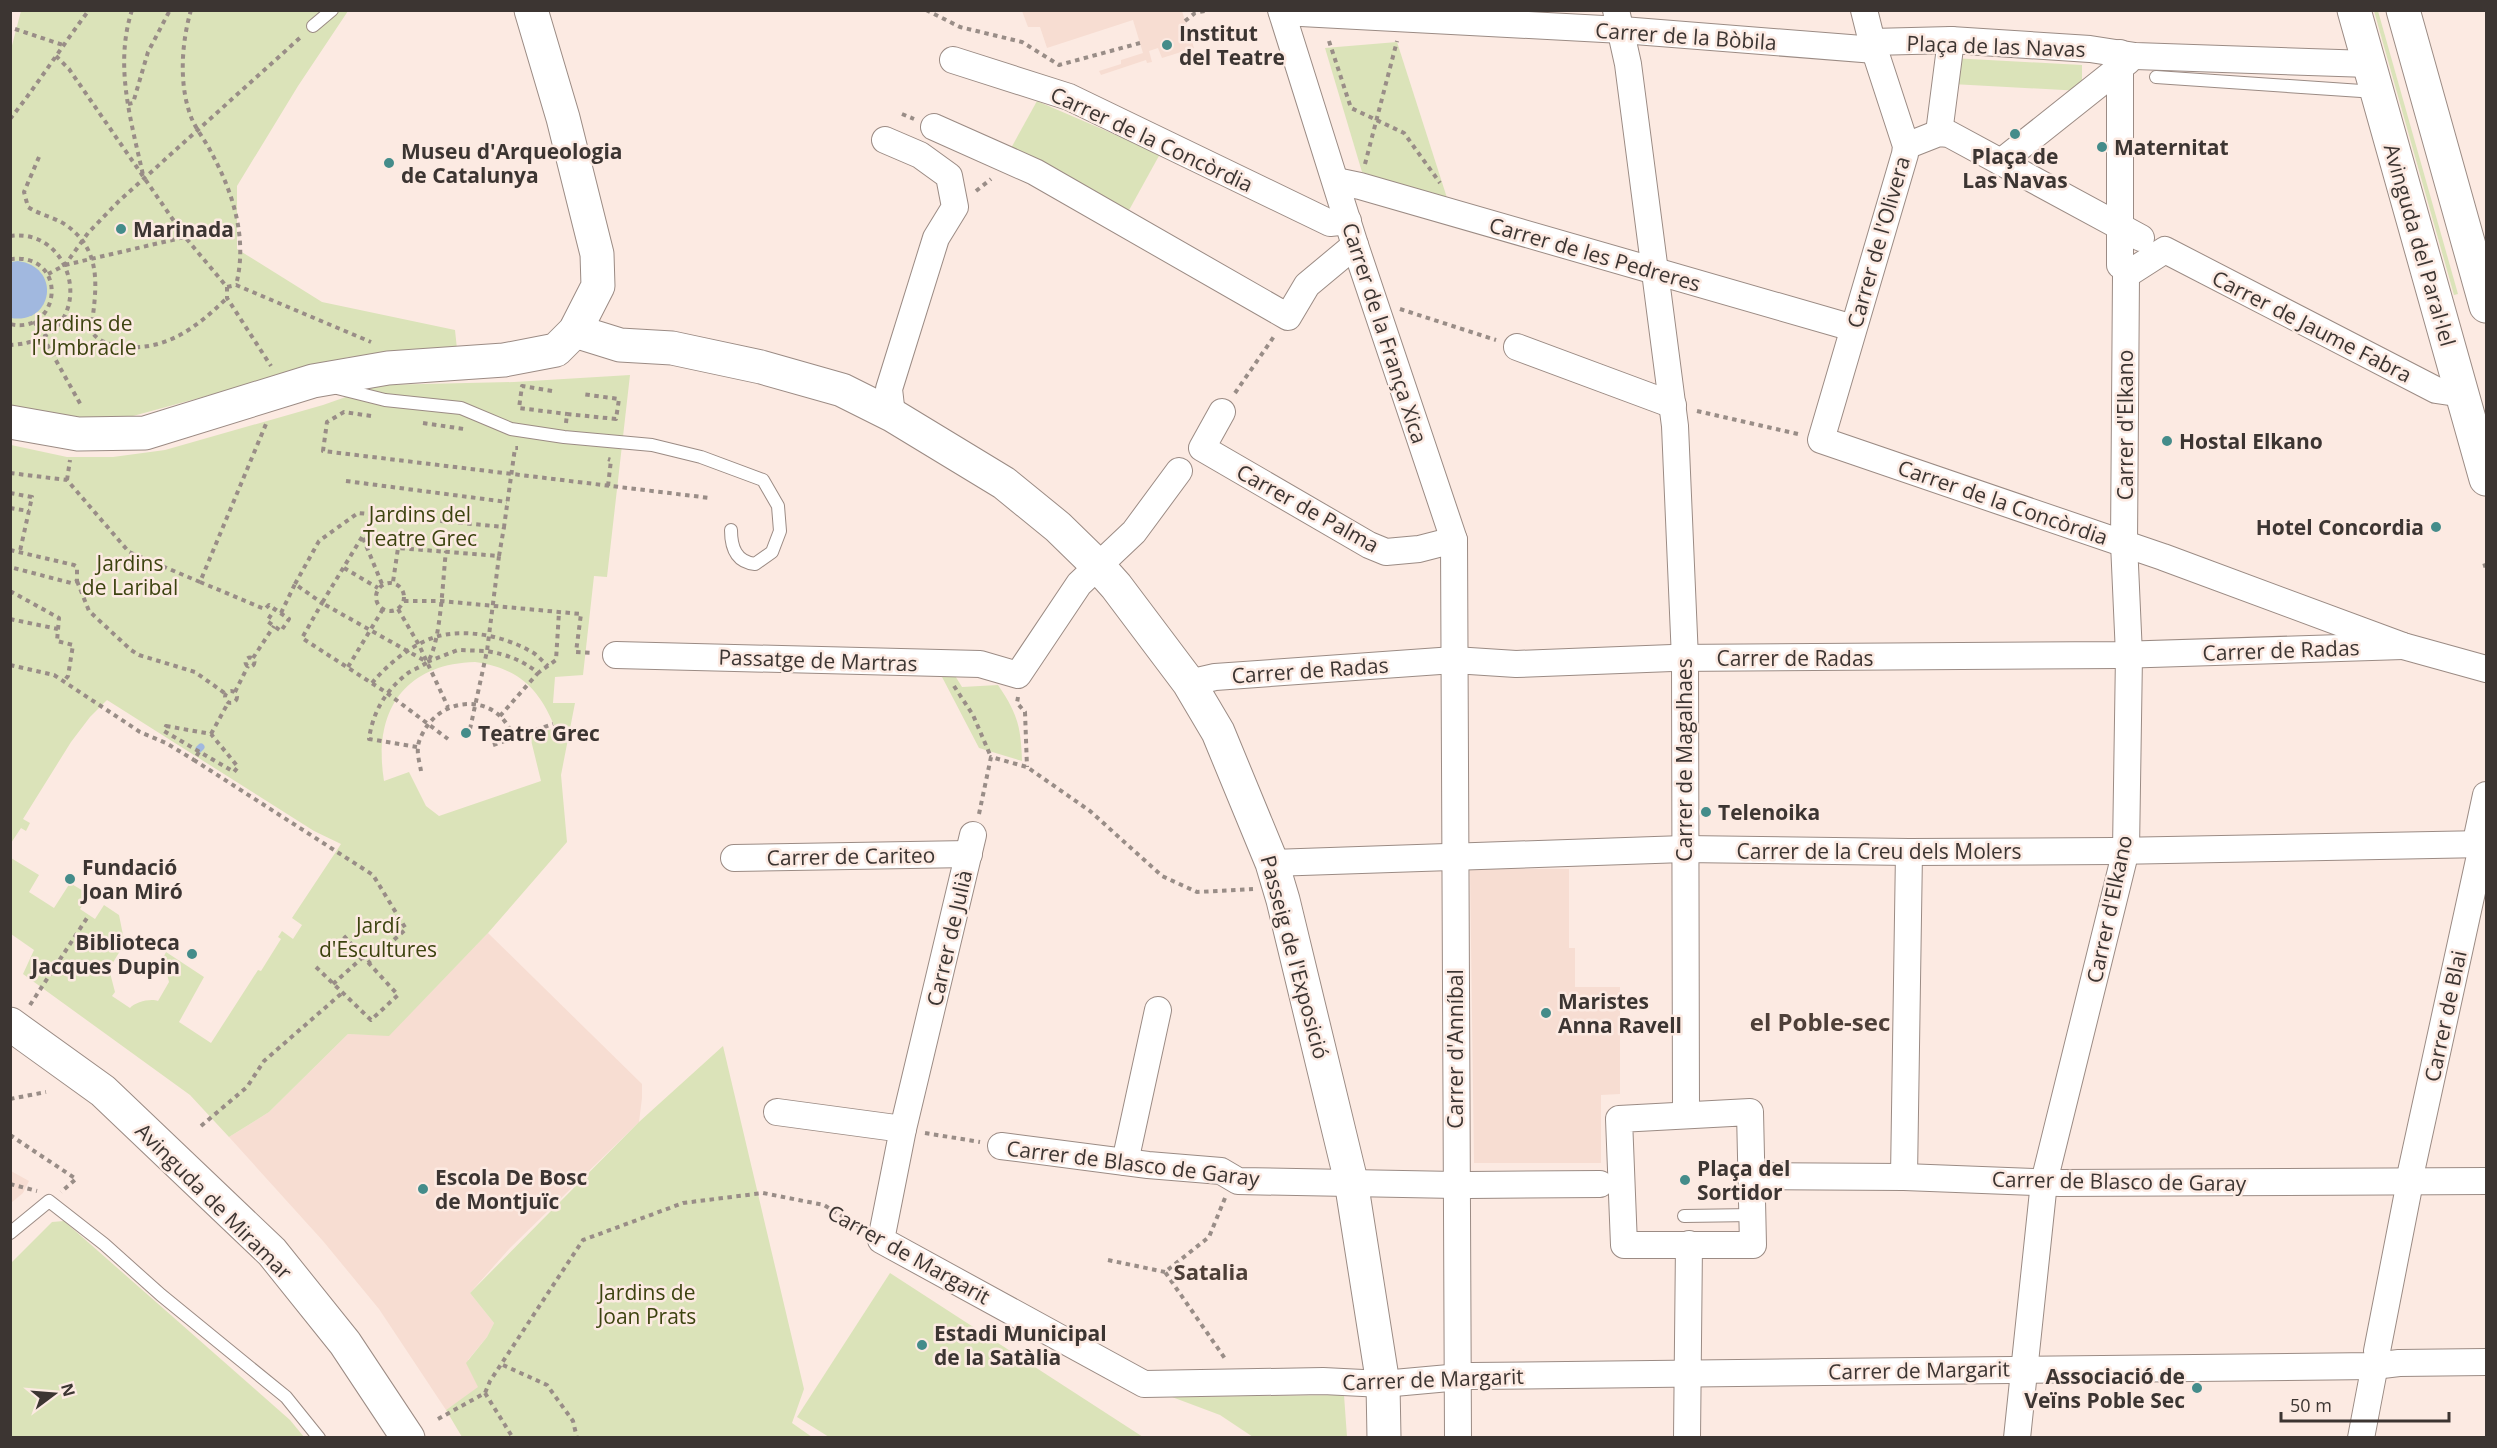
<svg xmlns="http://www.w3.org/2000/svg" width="2497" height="1448" font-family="'Open Sans',sans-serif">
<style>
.built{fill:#f7ddd2}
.green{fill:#dbe3b9;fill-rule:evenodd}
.water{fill:#a1b8df}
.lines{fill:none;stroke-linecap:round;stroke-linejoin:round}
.stream{stroke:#a1b8df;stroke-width:7}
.lane-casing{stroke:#9b8b84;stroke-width:14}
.street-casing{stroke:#9b8b84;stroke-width:28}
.secondary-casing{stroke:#9b8b84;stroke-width:35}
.path{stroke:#998d87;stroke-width:4;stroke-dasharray:4.5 4.5;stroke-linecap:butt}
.lane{stroke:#fff;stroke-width:12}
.street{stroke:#fff;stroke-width:26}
.secondary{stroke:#fff;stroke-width:33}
.poi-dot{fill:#448c8a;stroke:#fceae2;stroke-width:2}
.labels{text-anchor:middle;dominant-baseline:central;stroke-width:5;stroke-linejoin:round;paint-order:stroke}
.poi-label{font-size:21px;font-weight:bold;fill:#3c3532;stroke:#fceae2;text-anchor:start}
.street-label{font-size:21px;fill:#3c3532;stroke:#fceae2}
.park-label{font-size:21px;fill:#3c430f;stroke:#fceae2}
.neighbourhood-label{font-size:22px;font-weight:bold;fill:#4d3f38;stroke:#fceae2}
.quarter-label{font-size:24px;font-weight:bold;fill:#4d3f38;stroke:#fceae2}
</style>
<rect width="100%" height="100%" fill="#fceae2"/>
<g class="built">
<path d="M1022,11H1182L1194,48L1162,58L1158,48L1149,51L1152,62L1147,63L1146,60L1101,75L1099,71L1121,64V60L1143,53L1133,20L1047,48L1040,27H1028Z"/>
<path d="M1470,869H1569V948H1575V987H1620V1094L1601,1095V1163H1474Z"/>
<path d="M488,933L642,1084V1098L639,1122L510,1248L470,1293L494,1323L487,1337L468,1360L479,1387L446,1410L379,1309L323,1241L229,1137L269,1112L348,1034L389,1035Z"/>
<path d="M11,1171L29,1181L23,1193L11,1203Z"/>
</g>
<g class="green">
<path d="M21,11H348L298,86L237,186V249L322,302L455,330L457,349L349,357L122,419L67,421L11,406L10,53Z"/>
<path d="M2374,11H2378L2458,294L2454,295Z"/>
<path d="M1397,42L1448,201L1362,172L1325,48Z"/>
<path d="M1952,58L2082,65V91L1952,84Z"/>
<path d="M1037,101L1160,154L1128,212L1010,150Z"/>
<path d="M630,375L607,577L594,576L583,675L555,677L553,703H575L561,775L567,842L488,933L389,1036L348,1034L269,1112L229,1137L190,1095L23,974L34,950L11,934V858L39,875L29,892L54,908L70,883L90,895L80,909L95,919L104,905L119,915L126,950L120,951L109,969L115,992L112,996L130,1008C135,1002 151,998 158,1001L169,982L163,958L166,952L204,977L179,1022L211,1043L258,970L261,971L281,939L278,937L282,931L293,939L302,925L292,918L341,844L314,831L107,700L90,717L71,742L23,819L30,823L26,831L21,828L11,843V445L67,457H113L165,450L323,405L380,385L514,382ZM475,662C518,668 540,689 555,728L530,736L541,781L439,816L426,806L409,772L384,781C373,714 402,664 475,662Z"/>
<path d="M954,674L962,687L998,685C1017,713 1021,726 1022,761L979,748L941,675Z"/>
<path d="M723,1046L804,1389L792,1423L812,1437H462L446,1410L478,1387L466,1363L487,1337L494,1323L470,1293L639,1122Z"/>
<path d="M64,1221L290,1420L304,1437H11V1263L52,1222Z"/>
<path d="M890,1273L1143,1437H829L797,1417Z"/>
<path d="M1344,1395L1347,1437H1253L1220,1415L1172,1397Z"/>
</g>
<path class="water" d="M18,261C62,267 53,325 11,318V262Z"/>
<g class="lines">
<path class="stream" d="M199,749L201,747"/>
<defs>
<g id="lane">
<path d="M313,26L332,10"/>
<path d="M2156,77L2376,92"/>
<path d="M337,388L385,400L461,408L511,429L564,437L652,445L701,457L763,480L778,506L780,531L772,552L755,564C736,562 731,547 731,530"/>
<path d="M1684,1216L1753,1215"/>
<path d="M10,1233L49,1201L104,1244L161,1295L286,1397L319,1438"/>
</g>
<g id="street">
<path d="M1281,10L1355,245L1454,540L1458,1438"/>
<path d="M1616,10L1628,64L1675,426L1685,659L1686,1115"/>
<path d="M1864,10L1872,42L1906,146L1905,154L1821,440L2163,557L2403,646L2486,669"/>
<path d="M1282,12L1622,30L1875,50"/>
<path d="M1872,42L1951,40L2090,49L2135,56L2369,64"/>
<path d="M953,60L1069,97L1330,223L1348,221"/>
<path d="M934,127L1035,172L1288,317L1307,285L1355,245"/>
<path d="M1939,133L1951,40"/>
<path d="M885,140L920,155L949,176L955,207L936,238L889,389L892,415"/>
<path d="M1906,146L1939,133L1949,134L2141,238"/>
<path d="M2001,162L2128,61"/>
<path d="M1336,181L1360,186L1853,328"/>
<path d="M2120,265V53"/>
<path d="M1517,347L1673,405"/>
<path d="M1222,412L1202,448L1369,545L1386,552L1419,549L1454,540"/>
<path d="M616,655L980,664L1018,675L1079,584L1134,532L1179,471"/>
<path d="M1189,683L1215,677L1454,660L1516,664L1672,658L2118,655L2403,646"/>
<path d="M973,835L903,1129L881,1240L1144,1384L1323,1381L1383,1384L1471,1376L2374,1366L2399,1363L2486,1362"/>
<path d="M2477,837L2486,795"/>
<path d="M734,858L969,854"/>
<path d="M1272,863L1684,849L1909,852L2114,851L2486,844"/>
<path d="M777,1112L903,1129"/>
<path d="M1750,1112L1753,1245H1624L1619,1119Z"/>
<path d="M1001,1146L1148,1165L1221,1171L1238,1181L1456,1185"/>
<path d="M1125,1162L1158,1010"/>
<path d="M2411,1172L2479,860"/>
<path d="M1752,1176L1904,1177L2060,1183L2486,1181"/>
<path d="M1904,1177L1909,852"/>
<path d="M1468,1185L1600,1184"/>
<path d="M2377,1351L2408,1192"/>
<path d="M1687,1438L1689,1244"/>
<path d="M2017,1438L2044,1182L2126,850L2129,655L2124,543L2126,275L2165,250L2436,390L2463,394"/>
<path d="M2361,1438L2373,1375"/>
</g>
<g id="secondary">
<path d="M2354,10L2486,479"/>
<path d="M2403,10L2486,306"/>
<path d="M575,331L620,345L672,348L761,367L842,390L892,415L1004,483L1058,527L1099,567L1116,586L1189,683L1218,732L1272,863L1283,900L1351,1181L1383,1384L1384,1438"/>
<path d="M10,422L78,434L145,433L313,381L388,368L504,360L556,350L575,331L598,286L597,254L563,118L531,10"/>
<path d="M10,1024L103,1091L272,1252L345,1343L408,1438"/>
</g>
</defs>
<use href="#lane" class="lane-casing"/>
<use href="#street" class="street-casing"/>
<use href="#secondary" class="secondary-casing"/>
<g class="path">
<path d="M132,10C114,66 131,120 143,175"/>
<path d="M191,10C182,41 179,80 189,111C193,126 204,138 211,152C233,192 248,239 236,285"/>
<path d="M926,10L960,27L1022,42L1059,65L1140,43"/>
<path d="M1185,21L1195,13L1209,10"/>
<path d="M15,29L63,45"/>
<path d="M1329,41L1351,108L1404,133L1440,183"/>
<path d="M56,56L69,69L185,237L227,287L236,285L371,342"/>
<path d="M128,104L133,103L148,52L170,10"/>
<path d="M902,114L914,119"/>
<path d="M10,119C38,84 62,46 89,10"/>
<path d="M39,157L24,192L28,207C40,215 54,217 66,225C104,252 96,290 91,331C98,341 107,344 119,346C164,353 196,328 227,298"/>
<path d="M1365,164L1397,41"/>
<path d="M976,191L991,179"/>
<path d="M10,236C78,226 102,341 10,345"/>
<path d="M10,259C70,252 61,336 10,324"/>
<path d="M65,265L185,237"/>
<path d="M48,274L65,265L88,233L119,201L302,36"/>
<path d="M227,287V298L271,366"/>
<path d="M1400,309L1496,340"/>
<path d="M34,321L82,407"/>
<path d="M552,391L522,386L519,408L567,414"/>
<path d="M1235,393L1275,335"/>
<path d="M1697,411L1798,434"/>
<path d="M371,416L344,412L327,422L323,451L710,498"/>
<path d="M423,423L464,429"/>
<path d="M566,423L567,414L616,419L619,399L582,394"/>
<path d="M10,473L67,480L129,552L200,582L266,424"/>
<path d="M67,480L70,460"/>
<path d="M346,481L507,502"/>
<path d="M608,486L611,460L608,459"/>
<path d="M10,493L32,497L20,551"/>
<path d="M10,508L29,511"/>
<path d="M362,537L322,603L427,662L458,650L487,651L499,556L398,548L393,582"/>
<path d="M363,538L382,584"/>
<path d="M10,550L74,565L77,567V581L71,583L10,567"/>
<path d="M499,556L504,527"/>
<path d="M2483,566L2486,565"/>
<path d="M344,568L378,588"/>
<path d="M77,581L89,611L131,650L139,655L195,672L226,694"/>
<path d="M200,582L262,608L265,609L269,605L289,619L281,631L267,621L275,609"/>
<circle cx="390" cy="597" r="14"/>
<path d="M295,584L319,541L358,513L504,527L515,448H518"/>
<path d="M10,591L59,618L57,641L73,645L68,676L64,681"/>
<path d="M404,601H441L581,614L576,652L593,653"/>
<path d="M398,609L419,645L448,707"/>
<path d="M281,613L295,584L322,603L302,638L387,693L448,739"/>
<path d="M10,619L58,629"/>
<circle cx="250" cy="662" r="4.5"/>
<path d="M253,658L274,626"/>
<path d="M10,665L54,675L140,732L166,743L194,760"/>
<path d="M348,667L383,609"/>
<path d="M372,683C388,664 411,645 435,637C465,628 504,636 530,651C537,654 542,661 548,666"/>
<path d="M954,686L973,715L991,757"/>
<circle cx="231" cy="697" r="6"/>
<path d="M235,692L248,666"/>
<path d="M1018,697L1017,703L1025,712L1027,767"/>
<path d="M500,716L538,673"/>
<path d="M166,726L211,734L238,767L234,772L164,731Z"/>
<path d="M470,729L487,651C508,655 522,660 538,673L556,660L559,612"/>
<path d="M211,734L228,703"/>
<path d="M493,745L553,724"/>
<path d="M417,747L369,739C373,711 386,690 408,673C414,669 424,666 428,661C441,643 443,575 446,551"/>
<path d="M199,752L194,760L373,875L406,929L368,963"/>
<path d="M421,771C420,764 417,755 418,748C418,742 421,736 424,731C445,693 501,695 513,738"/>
<path d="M979,814L991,757L1027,767L1090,811L1162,876L1197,892L1253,889"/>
<path d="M316,967L371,1020L398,995L343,935"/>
<path d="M333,984L363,957"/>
<path d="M30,1005L89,915"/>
<path d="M10,1099L46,1092"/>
<path d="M201,1126L247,1087L264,1061L342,993"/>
<path d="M925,1133L980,1142"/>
<path d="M10,1135L76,1179L61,1192"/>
<path d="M10,1184L37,1191"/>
<path d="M1225,1198L1209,1237L1165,1272L1226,1360"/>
<path d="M1108,1260L1165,1272"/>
<path d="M503,1365L547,1385L573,1421L577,1438"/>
<path d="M485,1393L513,1438"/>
<path d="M438,1419L485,1393L490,1381L583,1240L683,1203L763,1193L824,1205L860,1227"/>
</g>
<use href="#lane" class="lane"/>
<use href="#street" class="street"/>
<use href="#secondary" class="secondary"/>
</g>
<g class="poi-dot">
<circle cx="1167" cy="45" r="6"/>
<circle cx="2015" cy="134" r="6"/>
<circle cx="2102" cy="147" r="6"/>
<circle cx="389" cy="163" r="6"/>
<circle cx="121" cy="229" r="6"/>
<circle cx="2167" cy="441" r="6"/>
<circle cx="2436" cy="527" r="6"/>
<circle cx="466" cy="733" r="6"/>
<circle cx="1706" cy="812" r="6"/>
<circle cx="70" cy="879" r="6"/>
<circle cx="192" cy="954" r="6"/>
<circle cx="1546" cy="1013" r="6"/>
<circle cx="1685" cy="1180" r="6"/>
<circle cx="423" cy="1189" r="6"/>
<circle cx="922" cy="1345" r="6"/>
<circle cx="2197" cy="1388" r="6"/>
</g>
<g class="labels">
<g class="poi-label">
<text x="1179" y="33">Institut<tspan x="1179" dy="24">del Teatre</tspan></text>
<text x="2114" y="147">Maternitat</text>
<text x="401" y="151">Museu d'Arqueologia<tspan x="401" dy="24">de Catalunya</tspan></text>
<text x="2015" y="156" text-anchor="middle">Plaça de<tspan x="2015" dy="24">Las Navas</tspan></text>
<text x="133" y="229">Marinada</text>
<text x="2179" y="441">Hostal Elkano</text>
<text x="2424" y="527" text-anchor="end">Hotel Concordia</text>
<text x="478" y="733">Teatre Grec</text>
<text x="1718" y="812">Telenoika</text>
<text x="82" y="867">Fundació<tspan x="82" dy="24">Joan Miró</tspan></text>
<text x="180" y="942" text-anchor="end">Biblioteca<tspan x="180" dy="24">Jacques Dupin</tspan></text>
<text x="1558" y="1001">Maristes<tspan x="1558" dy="24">Anna Ravell</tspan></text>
<text x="1697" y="1168">Plaça del<tspan x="1697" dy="24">Sortidor</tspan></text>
<text x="435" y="1177">Escola De Bosc<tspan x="435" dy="24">de Montjuïc</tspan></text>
<text x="934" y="1333">Estadi Municipal<tspan x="934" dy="24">de la Satàlia</tspan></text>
<text x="2185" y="1376" text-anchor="end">Associació de<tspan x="2185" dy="24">Veïns Poble Sec</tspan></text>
</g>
<g class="street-label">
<text transform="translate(1686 36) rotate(4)">Carrer de la Bòbila</text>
<text transform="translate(1996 46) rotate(2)">Plaça de las Navas</text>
<text transform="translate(1152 139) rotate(25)">Carrer de la Concòrdia</text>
<text transform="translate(1878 242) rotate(-74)">Carrer de l'Olivera</text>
<text transform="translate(2420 245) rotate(74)">Avinguda del Paral·lel</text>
<text transform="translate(1595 254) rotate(16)">Carrer de les Pedreres</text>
<text transform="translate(2312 326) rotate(27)">Carrer de Jaume Fabra</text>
<text transform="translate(1385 333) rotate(72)">Carrer de la França Xica</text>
<text transform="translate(2125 425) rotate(-90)">Carrer d'Elkano</text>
<text transform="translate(2003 502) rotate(19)">Carrer de la Concòrdia</text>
<text transform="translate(1308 508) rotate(29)">Carrer de Palma</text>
<text transform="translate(2281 650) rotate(-2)">Carrer de Radas</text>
<text x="1795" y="658">Carrer de Radas</text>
<text transform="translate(818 660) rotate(2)">Passatge de Martras</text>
<text transform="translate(1310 670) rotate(-4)">Carrer de Radas</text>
<text transform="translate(1684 760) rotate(-90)">Carrer de Magalhaes</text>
<text x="1879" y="851">Carrer de la Creu dels Molers</text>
<text transform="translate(851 856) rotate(-1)">Carrer de Cariteo</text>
<text transform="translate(2109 909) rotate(-78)">Carrer d'Elkano</text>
<text transform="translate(949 938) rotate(-77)">Carrer de Julià</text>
<text transform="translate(1295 957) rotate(75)">Passeig de l'Exposició</text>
<text transform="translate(2445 1016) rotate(-78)">Carrer de Blai</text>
<text transform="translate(1455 1049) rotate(-90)">Carrer d'Anníbal</text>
<text transform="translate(1133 1163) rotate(7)">Carrer de Blasco de Garay</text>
<text transform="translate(2119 1181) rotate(1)">Carrer de Blasco de Garay</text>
<text transform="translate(214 1201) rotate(45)">Avinguda de Miramar</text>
<text transform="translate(909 1254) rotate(29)">Carrer de Margarit</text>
<text transform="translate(1919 1370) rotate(-1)">Carrer de Margarit</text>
<text transform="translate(1433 1379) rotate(-2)">Carrer de Margarit</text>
</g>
<g class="park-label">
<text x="84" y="323">Jardins de<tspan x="84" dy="24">l'Umbracle</tspan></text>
<text x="420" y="514">Jardins del<tspan x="420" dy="24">Teatre Grec</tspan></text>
<text x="130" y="563">Jardins<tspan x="130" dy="24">de Laribal</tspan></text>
<text x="378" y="925">Jardí<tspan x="378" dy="24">d'Escultures</tspan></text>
<text x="647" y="1292">Jardins de<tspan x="647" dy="24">Joan Prats</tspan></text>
</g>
<g class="neighbourhood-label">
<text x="1211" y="1271">Satalia</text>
</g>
<g class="quarter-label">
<text x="1820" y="1021">el Poble-sec</text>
</g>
</g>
<rect width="2497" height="1448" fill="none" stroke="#3c3532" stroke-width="24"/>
<g transform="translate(54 1394) rotate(74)" stroke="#fceae2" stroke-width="4.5" paint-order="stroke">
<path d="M0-4.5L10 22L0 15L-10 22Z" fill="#3c3532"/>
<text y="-9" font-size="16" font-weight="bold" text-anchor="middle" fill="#3c3532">N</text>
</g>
<path d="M2281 1412v9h168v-9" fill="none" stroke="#3c3532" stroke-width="3"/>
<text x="2290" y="1412" font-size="18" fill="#3c3532" stroke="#fceae2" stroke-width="4.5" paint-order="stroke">50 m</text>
</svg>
